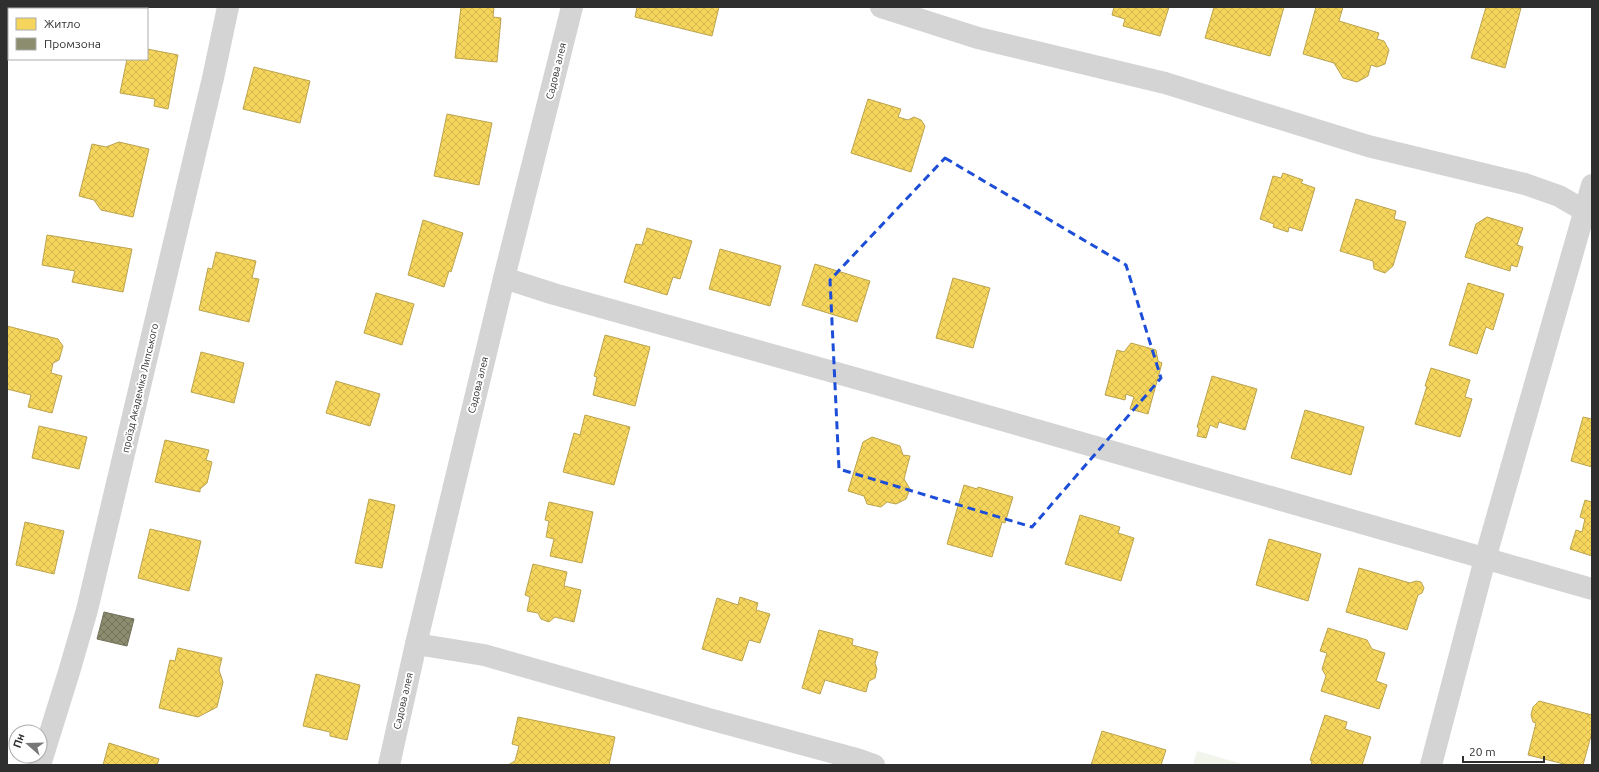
<svg xmlns="http://www.w3.org/2000/svg" width="1599" height="772" font-family="Ubuntu,sans-serif">
<style>
.grass{fill:#f1f5ec}
.homes{fill:url(#homes-cross-hatch);stroke:#baa34e}
.industry{fill:url(#industry-cross-hatch);stroke:#70705b}
.lines{fill:none;stroke-linecap:round;stroke-linejoin:round}
.street{stroke:#d4d4d4;stroke-width:22}
.marked{fill:none;stroke:#1d4ed8;stroke-width:3;stroke-dasharray:8 5;stroke-linejoin:round}
.labels{text-anchor:middle;dominant-baseline:central;stroke-width:4;stroke-linejoin:round;paint-order:stroke}
.street-label{font-size:10px;fill:#2f2f2f;stroke:#fff}
</style>
<defs>
<pattern id="homes-cross-hatch" width="8" height="8" patternUnits="userSpaceOnUse"><rect width="8" height="8" fill="#f6d55c"/><path d="M0 0l8 8M0 8l8-8" fill="none" stroke="#d3b750"/></pattern>
<pattern id="industry-cross-hatch" width="8" height="8" patternUnits="userSpaceOnUse"><rect width="8" height="8" fill="#8c8c6e"/><path d="M0 0l8 8M0 8l8-8" fill="none" stroke="#73735b"/></pattern>
</defs>
<rect width="100%" height="100%" fill="#fff"/>
<path class="grass" d="M1197,751L1246,765H1193Z"/>
<g class="homes">
<path d="M461,7H494L493,17L501,18L497,62L455,58Z"/>
<path d="M637,7H719L712,36L635,17Z"/>
<path d="M1114,7H1169L1160,36L1123,26L1125,19L1112,15Z"/>
<path d="M1214,7H1284L1270,56L1205,38Z"/>
<path d="M1316,7H1343L1339,21L1379,33L1377,39L1384,41L1389,50L1385,64L1377,67L1371,65L1368,76L1357,82L1343,78L1334,63L1303,54Z"/>
<path d="M1486,7L1521,8L1505,68L1471,58Z"/>
<path d="M147,49L178,55L168,109L154,106L155,99L120,93L127,59H147Z"/>
<path d="M254,67L310,81L300,123L243,109Z"/>
<path d="M868,99L901,109L898,117L908,120L914,117L921,120L925,126L911,172L851,153Z"/>
<path d="M447,114L492,123L479,185L434,176Z"/>
<path d="M119,142L149,149L133,217L101,210L94,200L79,196L92,144L106,147Z"/>
<path d="M1283,173L1303,180L1301,183L1315,188L1302,231L1289,227L1288,232L1273,227L1274,224L1260,219L1273,176L1281,178Z"/>
<path d="M1356,199L1396,211L1394,219L1406,222L1393,266L1385,273L1374,269L1373,261L1340,251Z"/>
<path d="M1487,217L1523,228L1517,245L1523,247L1517,267L1511,265L1510,271L1465,257L1476,224Z"/>
<path d="M423,220L463,233L451,272L449,271L444,287L408,275Z"/>
<path d="M647,228L692,241L680,279L673,277L667,295L624,282L636,244L642,245Z"/>
<path d="M47,235L132,249L123,292L72,282L75,271L42,265Z"/>
<path d="M720,249L781,266L770,306L709,289Z"/>
<path d="M216,252L256,261L252,278L259,279L249,322L199,310L208,268L212,269Z"/>
<path d="M815,264L870,281L857,322L802,305Z"/>
<path d="M953,278L990,288L973,348L936,338Z"/>
<path d="M1468,283L1504,294L1493,330L1486,327L1477,354L1449,345Z"/>
<path d="M376,293L414,304L402,345L364,333Z"/>
<path d="M7,326L58,339L63,346L59,360L53,363L51,373L62,376L52,413L28,407L31,395L7,389Z"/>
<path d="M605,335L650,347L635,406L593,395L597,377L594,376Z"/>
<path d="M1131,343L1156,350L1158,361L1162,363L1148,414L1130,409L1134,397L1126,394L1125,400L1105,395L1117,350L1124,352Z"/>
<path d="M201,352L244,363L234,403L191,392Z"/>
<path d="M1431,368L1470,380L1465,397L1472,399L1460,437L1415,424L1427,386H1425Z"/>
<path d="M1212,376L1257,389L1245,430L1219,422L1217,428L1210,425L1206,438L1197,436L1199,428L1197,427Z"/>
<path d="M336,381L380,394L370,426L326,413Z"/>
<path d="M1305,410L1364,427L1351,475L1291,458Z"/>
<path d="M585,415L630,427L614,485L563,472L574,433L580,435Z"/>
<path d="M1583,417L1592,419V467L1571,461Z"/>
<path d="M39,426L87,437L79,469L32,458Z"/>
<path d="M872,437L900,446L903,455L910,456L904,479L910,489L906,499L896,504L887,502L881,507L867,504L864,496L848,491L863,442Z"/>
<path d="M165,440L209,450L206,460L212,462L207,483L200,489V492L155,482Z"/>
<path d="M964,485L977,489L978,487L1013,497L1005,523L1002,522L992,557L947,544Z"/>
<path d="M369,499L395,505L382,568L355,563Z"/>
<path d="M1585,500L1592,502V556L1570,549L1576,530L1582,532L1585,519L1580,517Z"/>
<path d="M549,502L593,512L582,563L550,556L554,539L546,537L549,521L545,520Z"/>
<path d="M1080,515L1120,527L1118,533L1134,538L1121,581L1065,564Z"/>
<path d="M25,522L64,531L54,574L16,565Z"/>
<path d="M150,529L201,541L189,591L138,578Z"/>
<path d="M1269,539L1321,554L1308,601L1256,585Z"/>
<path d="M533,564L567,572L564,586L581,590L574,622L555,617L549,622L541,619L538,613L527,611L530,597L525,595Z"/>
<path d="M1359,568L1410,583L1416,581L1421,582L1424,588L1422,593L1418,595L1407,630L1346,612Z"/>
<path d="M740,597L758,603L756,610L770,614L760,643L749,640L742,661L702,649L717,598L738,605Z"/>
<path d="M1328,628L1367,640L1372,649L1385,653L1376,681L1387,685L1379,709L1321,691L1326,676L1322,669L1327,653L1320,651Z"/>
<path d="M819,630L853,639L852,645L878,652L875,663L877,669L875,678L869,681L866,692L825,680L820,694L802,688Z"/>
<path d="M178,648L222,658L219,670L223,682L217,707L198,717L159,708L170,660L175,661Z"/>
<path d="M316,674L360,685L347,740L330,736V732L303,726Z"/>
<path d="M1539,701L1592,715V732L1583,765H1568L1528,755L1536,723L1533,722L1531,715L1533,707Z"/>
<path d="M1325,715L1347,722L1345,729L1371,737L1362,765H1311L1312,761L1310,760Z"/>
<path d="M518,717L615,737L609,765L582,764V765H508L515,761L519,746L512,744Z"/>
<path d="M1102,731L1166,750L1161,765H1091Z"/>
<path d="M109,743L159,759L157,765H103Z"/>
</g>
<path class="industry" d="M104,612L134,619L127,646L97,639Z"/>
<g class="lines">
<g class="street">
<path d="M881,7L978,38L1165,83L1368,146L1525,184L1559,196L1585,211"/>
<path d="M504,278L554,294L869,382L1592,589"/>
<path d="M416,644L484,655L709,719L857,759L874,765"/>
<path d="M40,765L69,672L87,610L213,78L228,7"/>
<path d="M389,765L416,644L504,278L572,7"/>
<path d="M1431,765L1485,559L1592,185"/>
</g>
</g>
<path class="marked" d="M945,158L1126,265L1161,378L1032,527L839,469L830,280Z"/>
<g class="labels">
<g class="street-label">
<text transform="translate(556 71) rotate(-76)">Садова алея</text>
<text transform="translate(478 385) rotate(-76)">Садова алея</text>
<text transform="translate(140 388) rotate(-77)">проїзд Академіка Липського</text>
<text transform="translate(403 701) rotate(-77)">Садова алея</text>
</g>
</g>
<rect width="1599" height="772" fill="none" stroke="#2f2f2f" stroke-width="16"/>
<rect x="8" y="8" width="140" height="52" fill="#ffffff" stroke="#acacac"/>
<rect x="16" y="18" width="20" height="12" fill="#f6d55c" stroke="#acacac"/>
<text x="44" y="28" font-size="12" fill="#2f2f2f">Житло</text>
<rect x="16" y="38" width="20" height="12" fill="#8c8c6e" stroke="#acacac"/>
<text x="44" y="48" font-size="12" fill="#2f2f2f">Промзона</text>
<g transform="translate(28 744) rotate(290)"><circle r="19" fill="#ffffff" stroke="#acacac"/>
<path d="M0-3L7 15L0 10L-7 15Z" fill="#787878"/>
<text y="-6" font-size="11" font-weight="bold" text-anchor="middle" fill="#2f2f2f">Пн</text>
</g>
<path d="M1463 756v6h81v-6" fill="none" stroke="#2f2f2f" stroke-width="2"/>
<text x="1469" y="756" font-size="12" fill="#2f2f2f" stroke="#ffffff" stroke-width="3" paint-order="stroke">20 m</text>
</svg>
